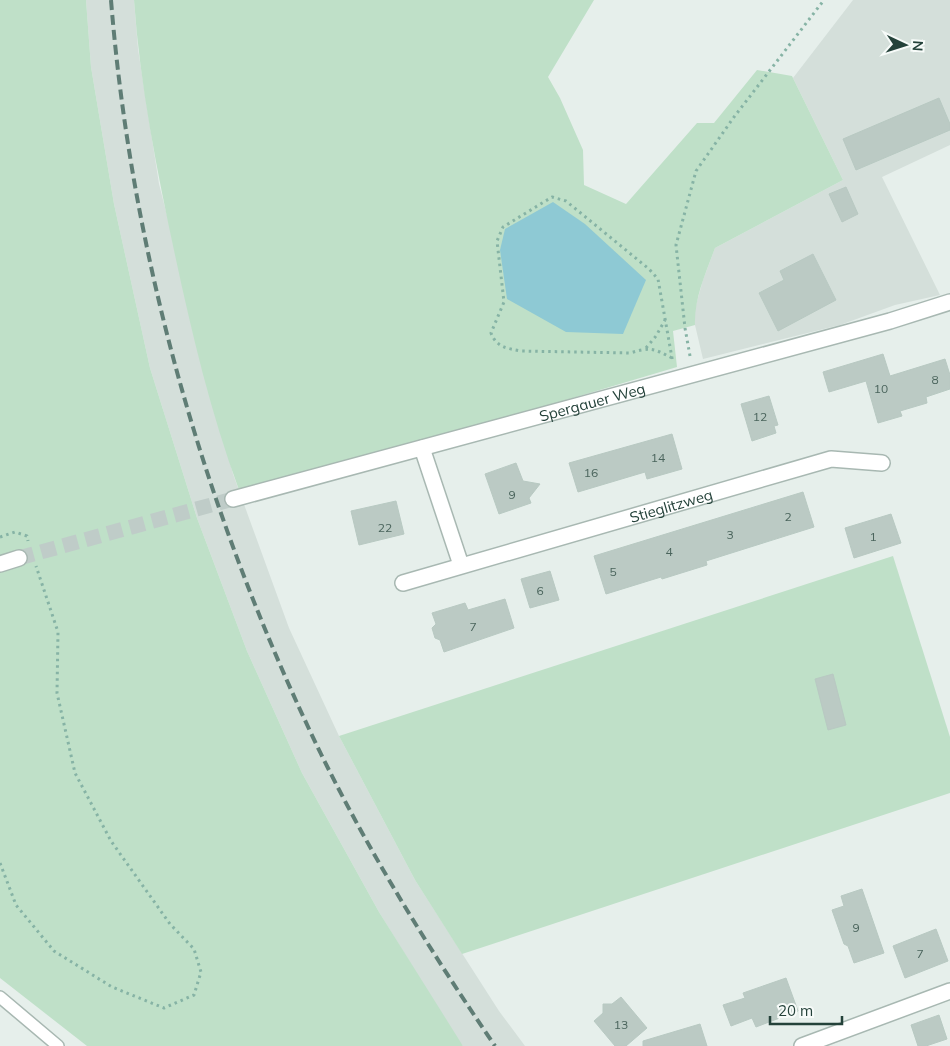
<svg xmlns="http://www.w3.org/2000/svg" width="950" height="1046" font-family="Mulish,sans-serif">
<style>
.built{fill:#d4dfda}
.green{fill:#bfe0c8}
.water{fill:#8ec9d4}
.building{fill:#bbcac4;stroke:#b8c9c2}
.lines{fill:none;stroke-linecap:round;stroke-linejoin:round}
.street-tunnel{stroke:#bfccc8;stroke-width:15;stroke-dasharray:15 8;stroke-linecap:butt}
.lane-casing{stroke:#a8b8b2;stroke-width:14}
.street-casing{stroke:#a8b8b2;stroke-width:18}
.path{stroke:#86b3a5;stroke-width:3;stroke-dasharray:2.5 4;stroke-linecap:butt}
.lane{stroke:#fff;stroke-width:11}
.street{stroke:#fff;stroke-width:15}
.rail{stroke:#5f7d75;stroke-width:4;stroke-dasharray:10 5;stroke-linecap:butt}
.labels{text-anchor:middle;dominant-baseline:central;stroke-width:4;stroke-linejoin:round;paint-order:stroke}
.number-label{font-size:12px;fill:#4a645c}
.street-label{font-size:15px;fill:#24423a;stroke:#f7fbf9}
</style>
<rect width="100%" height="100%" fill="#e6efeb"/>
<g class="built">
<path d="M86,0H134L138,49L159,184L233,474L289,628L339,736L415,880L499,1011L525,1046H463L457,1039L379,912L302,773L247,651L197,518L150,368L114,204L91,67Z"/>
<path d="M853,0H950V145L882,177L940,295L895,305L840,325L703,359L695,325L694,312L703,280L715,248L843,180L793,78Z"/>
</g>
<g class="green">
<path d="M0,0H86L91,67L114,204L150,368L197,518L247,651L302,773L379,912L463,1046H87L0,978Z"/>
<path d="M134,0H594L548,77L560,98L583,150L584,185L626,204L697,123H714L757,70L792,76L843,180L715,248C706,273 694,298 695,325L673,331L677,367L499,420L239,490C211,414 192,334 175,255C157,171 140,86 134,0Z"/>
<path d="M893,556L950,737V793L462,954L415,880L339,736Z"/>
</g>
<path class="water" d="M553,202L585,224L646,280L623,334L566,332L507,299L500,250L505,229Z"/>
<g class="building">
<path d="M939,98L950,124V130L856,170L843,139Z"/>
<path d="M846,187L858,214L842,222L829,194Z"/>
<path d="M813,254L836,300L778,331L759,293L784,280L780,271Z"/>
<path d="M883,354L890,376L945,359L950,375V389L926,397L927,403L900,411L902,416L878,423L866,381L829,392L823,372Z"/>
<path d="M769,396L778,425L774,426L776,433L752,441L741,404Z"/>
<path d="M672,434L682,469L647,479L645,472L578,492L569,463Z"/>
<path d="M516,463L523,481L540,484L529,498L531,503L499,514L485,474Z"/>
<path d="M803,492L814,527L706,561L707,565L662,579L661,577L606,594L594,556Z"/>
<path d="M396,501L404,534L359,545L351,511Z"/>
<path d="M891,514L901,543L854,558L845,528Z"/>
<path d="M550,571L559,600L530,608L521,579Z"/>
<path d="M505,599L514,628L444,652L440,640L435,638L432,628L436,624L432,613L465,603L468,610Z"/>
<path d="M833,674L846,725L828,730L815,679Z"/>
<path d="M862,889L884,953L854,963L848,946L844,944L832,910L844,906L841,896Z"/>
<path d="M936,929L948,961L905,978L893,946Z"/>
<path d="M786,978L798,1011L756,1027L752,1018L731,1026L723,1005L745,998L743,993Z"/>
<path d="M621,997L647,1028L626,1046H615L594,1021L603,1013V1004H612Z"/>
<path d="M939,1015L947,1039L926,1046H918L911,1025Z"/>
<path d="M700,1024L707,1046H643V1041Z"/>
</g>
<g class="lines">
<path class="street-tunnel" d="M19,558L233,499"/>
<defs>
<path id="lane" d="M0,997L58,1046"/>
<g id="street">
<path d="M422,448L461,565"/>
<path id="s1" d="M233,499L890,321L950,302"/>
<path d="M0,564L19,558"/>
<path id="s2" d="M403,583L831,459L882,463"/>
<path d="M802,1046L950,991"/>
</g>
</defs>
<use href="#lane" class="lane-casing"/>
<use href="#street" class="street-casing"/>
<g class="path">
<path d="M646,348L656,336L665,320"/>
<path d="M690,356L685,328L676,245L696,171L734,117L824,0"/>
<path d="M672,358C653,348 650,347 630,353L521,351C507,348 497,348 491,333L504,302L497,241L503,227L552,197L566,201L649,269L658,279L672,358V361"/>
<path d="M0,537L15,532L27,536L28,541"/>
<path d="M0,863L16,905L54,951L112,987L164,1008L194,995L201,972L194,949L170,924L111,841L75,773L57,693L58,632L36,566"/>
</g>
<use href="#lane" class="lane"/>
<use href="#street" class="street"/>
<path class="rail" d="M111,0C132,261 207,519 321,754C371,856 431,952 495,1046"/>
</g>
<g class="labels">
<g class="number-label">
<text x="935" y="379">8</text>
<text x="881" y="388">10</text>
<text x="760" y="416">12</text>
<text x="658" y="457">14</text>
<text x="591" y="472">16</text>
<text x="512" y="494">9</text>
<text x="788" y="516">2</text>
<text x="385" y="527">22</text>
<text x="730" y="534">3</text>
<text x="873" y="536">1</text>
<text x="669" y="551">4</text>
<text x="613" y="571">5</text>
<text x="540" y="590">6</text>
<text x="473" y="626">7</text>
<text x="856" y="927">9</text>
<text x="920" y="953">7</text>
<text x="621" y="1024">13</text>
</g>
<g class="street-label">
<text stroke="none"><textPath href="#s1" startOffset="372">Spergauer Weg</textPath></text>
<text stroke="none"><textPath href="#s2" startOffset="279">Stieglitzweg</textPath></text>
</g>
</g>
<g transform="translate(905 45) rotate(94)" stroke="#f7fbf9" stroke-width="4" paint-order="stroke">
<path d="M0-4L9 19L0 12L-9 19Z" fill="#24423a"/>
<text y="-8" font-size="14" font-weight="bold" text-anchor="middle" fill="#24423a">N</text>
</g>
<path d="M770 1016v8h72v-8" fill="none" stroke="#24423a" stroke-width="2.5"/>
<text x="778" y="1016" font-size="15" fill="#24423a" stroke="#f7fbf9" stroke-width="4" paint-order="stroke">20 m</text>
</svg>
